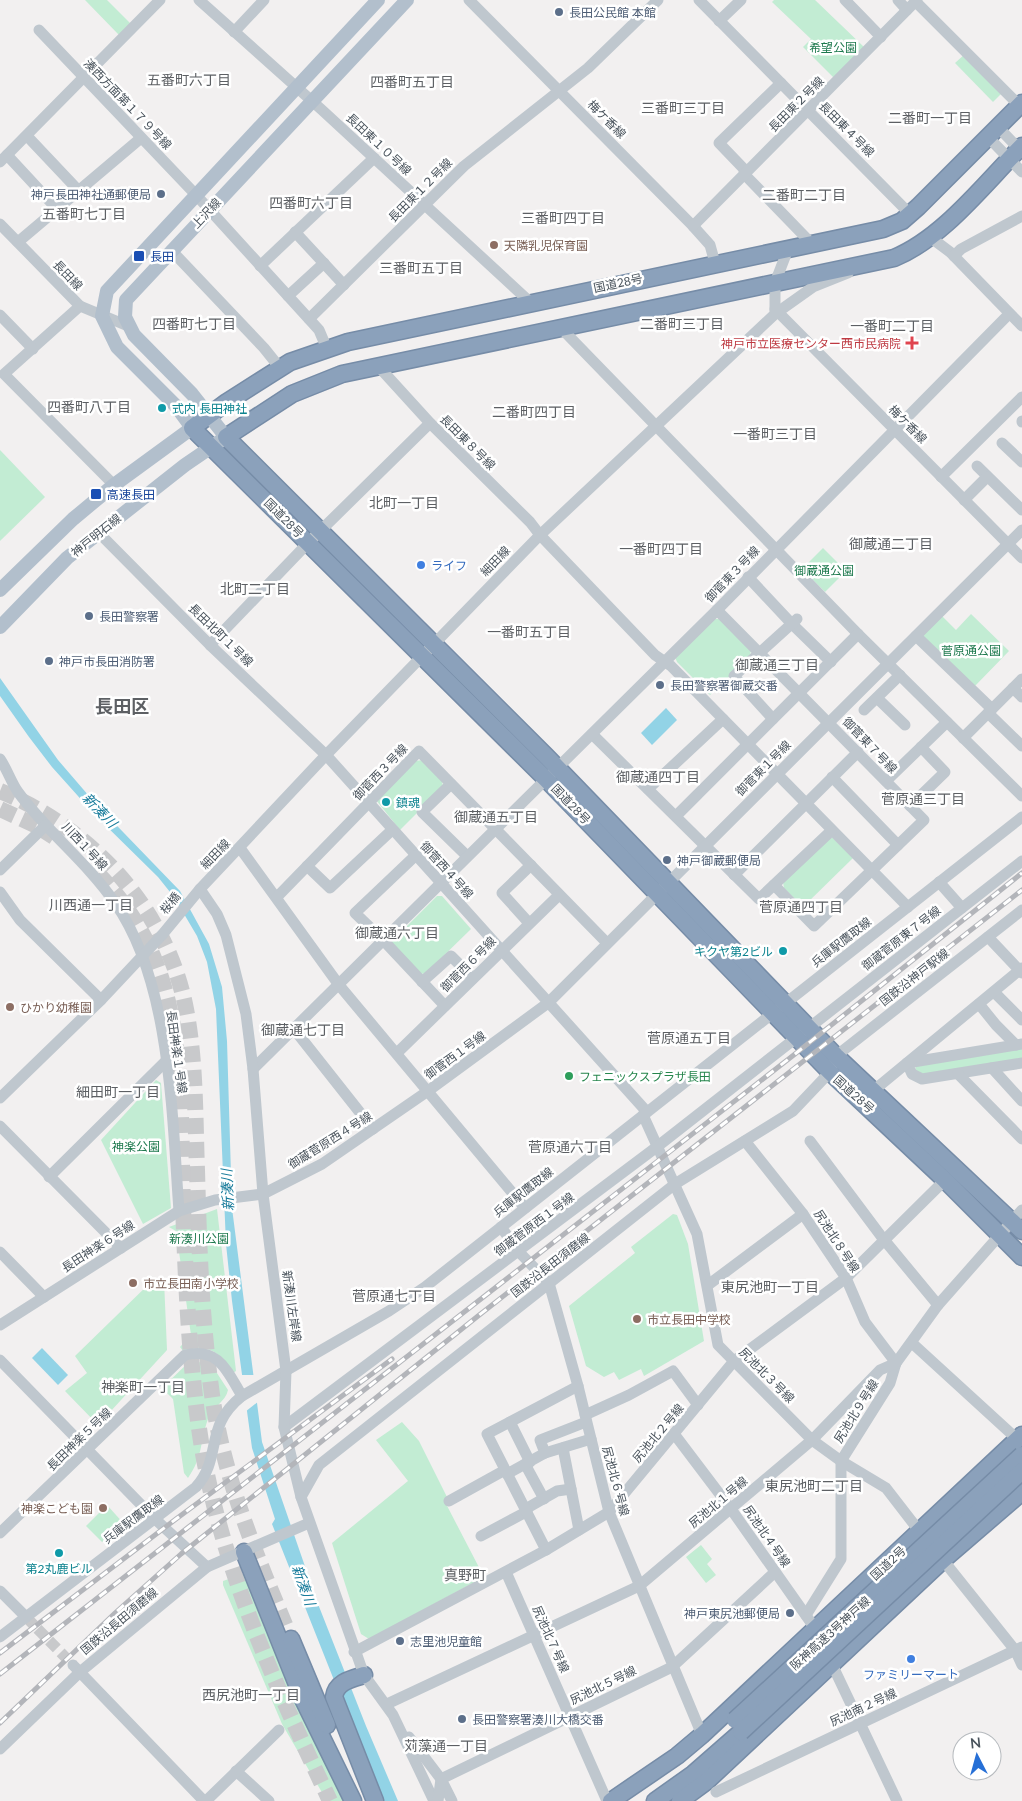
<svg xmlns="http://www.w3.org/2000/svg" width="1022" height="1801" font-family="Lato,'Noto Sans JP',sans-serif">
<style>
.green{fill:#c2ecd3}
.water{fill:#92d3e6}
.pier{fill:#f2f0f0}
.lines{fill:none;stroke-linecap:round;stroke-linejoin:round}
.minor-tunnel{stroke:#c8c9cb;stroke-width:11;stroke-dasharray:11 5.5;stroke-linecap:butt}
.highway-tunnel{stroke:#c8c9cb;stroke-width:16;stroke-dasharray:16 8;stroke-linecap:butt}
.highway-casing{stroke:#768ca7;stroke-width:19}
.minor{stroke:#bfc7ce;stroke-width:11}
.major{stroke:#b2bfcc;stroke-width:14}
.highway{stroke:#8ba1bb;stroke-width:16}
.rail-casing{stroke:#b3b5ba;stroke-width:5}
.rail{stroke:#fff;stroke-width:3;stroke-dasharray:9;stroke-linecap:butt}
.highway-bridge-casing{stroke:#768ca7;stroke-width:19;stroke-linecap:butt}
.minor-bridge{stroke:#bfc7ce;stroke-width:11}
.highway-bridge{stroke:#8ba1bb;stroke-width:16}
.service-dot{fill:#5c6f8a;stroke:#fff;stroke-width:2}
.education-dot{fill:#8d6e63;stroke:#fff;stroke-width:2}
.transit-dot{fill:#1a4fb4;stroke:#fff;stroke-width:2}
.health-dot{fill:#e0444e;stroke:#fff;stroke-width:2}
.culture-dot{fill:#0f9aa8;stroke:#fff;stroke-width:2}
.shop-dot{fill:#3f7fe0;stroke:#fff;stroke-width:2}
.leisure-dot{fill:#2e9e5b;stroke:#fff;stroke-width:2}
.labels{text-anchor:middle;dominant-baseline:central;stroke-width:5;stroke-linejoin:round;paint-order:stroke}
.service-label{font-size:12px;fill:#4e5e75;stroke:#fff;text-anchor:start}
.park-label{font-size:12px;fill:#1e794e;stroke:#fff}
.street-label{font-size:12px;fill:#49535c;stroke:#fff}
.education-label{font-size:12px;fill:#785e54;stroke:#fff;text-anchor:start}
.transit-label{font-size:12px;fill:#164399;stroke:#fff;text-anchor:start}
.health-label{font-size:12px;fill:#be3a42;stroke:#fff;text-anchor:end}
.culture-label{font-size:12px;fill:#0d838f;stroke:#fff;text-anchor:start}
.shop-label{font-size:12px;fill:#366cbe;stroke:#fff;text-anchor:start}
.leisure-label{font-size:12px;fill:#27864d;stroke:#fff;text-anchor:start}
.neighbourhood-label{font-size:14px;fill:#5d6064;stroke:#fff}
.water-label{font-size:14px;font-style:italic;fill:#177b9b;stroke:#fff}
.district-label{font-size:18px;font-weight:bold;fill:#5d6064;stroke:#fff}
</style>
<rect width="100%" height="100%" fill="#f2f0f0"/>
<g class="green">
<path d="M85,0H107L131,24L119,35Z"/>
<path d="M774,0H815L864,47L834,78L803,47L811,39L772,2Z"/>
<path d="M965,54L1002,93L993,102L955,63Z"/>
<path d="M0,450L45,497L0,541Z"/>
<path d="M823,548L846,571L825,592L802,569Z"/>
<path d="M971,614L1009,651L974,687L921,636L941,615L956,630Z"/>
<path d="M712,619H720L751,649L750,657L710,695L677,662L675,657Z"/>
<path d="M423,760L442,781L443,787L400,830L376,800L415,761Z"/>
<path d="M828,838H833L853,858L803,907L784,888L783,882Z"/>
<path d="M437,896H442L471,929L426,973L421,974L392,944V941Z"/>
<path d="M1022,1046V1060L925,1075L916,1071L915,1063Z"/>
<path d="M156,1080L161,1083L171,1208L143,1224L101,1140Z"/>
<path d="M217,1209L236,1371L233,1373C221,1352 206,1342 183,1351L180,1347L191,1335L176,1231L169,1227Z"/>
<path d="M673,1214L677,1215L688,1244L704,1341L644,1376L641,1369L619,1380L614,1372L604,1377L586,1366L569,1306L635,1253L631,1247Z"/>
<path d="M164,1280L167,1350L98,1425L65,1391L87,1373L75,1356L152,1281Z"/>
<path d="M196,1361L213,1367L228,1390C226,1401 212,1408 208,1419C200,1441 203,1457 188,1478L184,1473L173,1399L162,1388L188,1363Z"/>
<path d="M402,1422L419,1441L447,1497L444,1500L484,1577L369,1639L361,1634L332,1543L408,1481L376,1440Z"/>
<path d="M107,1505L125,1525L102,1542L86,1526Z"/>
<path d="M701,1545L712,1559L707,1564L716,1575L706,1583L686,1557Z"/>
<path d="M246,1573L351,1801H327L282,1724L223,1585V1581Z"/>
</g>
<g class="water">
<path d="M0,678L58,760L95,803L180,891L209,944L222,987L227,1041L232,1208L262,1442L318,1604L366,1726L398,1801H382L272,1524L275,1519L252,1448L232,1301L226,1244L216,1009L207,962L197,936L174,897L158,877L95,815L52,767L29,737L0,696Z"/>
<path d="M666,708L677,720L652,745L641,733Z"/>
<path d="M42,1348L68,1375L58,1385L32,1358Z"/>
</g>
<path class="pier" d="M240,1375H257L259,1401L245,1412Z"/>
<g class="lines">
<path class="minor-tunnel" d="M26,1617L73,1665"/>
<g class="highway-tunnel">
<path d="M0,791C92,829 167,909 186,1009C196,1062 195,1116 197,1170C199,1242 201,1315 211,1387C222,1476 257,1557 291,1639"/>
<path d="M0,809L37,826L54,837"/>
<path d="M98,874C190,967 179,1084 183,1205C186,1286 189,1367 202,1448C223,1571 277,1689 330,1801"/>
</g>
<defs>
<g id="highway">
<path d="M1022,103L918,207L902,221L883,229L348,342L290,362L227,402L192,428L546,779L830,1072L945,1180L1022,1257"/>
<path d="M1022,146C984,184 943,238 894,258L342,374L292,394L226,437L547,757L836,1056L1022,1231"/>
<path d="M244,1552L302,1697L353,1801"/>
<path d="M291,1639L327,1725"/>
<path d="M364,1675C351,1679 336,1682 334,1697L375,1801"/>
<path d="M611,1801L677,1756L702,1735L1022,1435"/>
<path d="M655,1801L693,1774L741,1732"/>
<path d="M680,1801L707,1781L943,1560L1022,1492"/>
</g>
</defs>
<use href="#highway" class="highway-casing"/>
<g class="minor">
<path d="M199,0L322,110L530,302"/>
<path d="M469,0L693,226L710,245L715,263"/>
<path d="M699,0L910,214"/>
<path d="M845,0L881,37"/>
<path d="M898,0L907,10"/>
<path d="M915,1L1019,105"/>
<path d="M719,21L741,0"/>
<path d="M39,30L197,196L309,319L319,330L327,349"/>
<path d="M234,32L264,0"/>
<path d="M781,83L719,143L743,168L747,177L812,244"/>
<path d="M998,127L1022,152"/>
<path d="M27,136L78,190"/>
<path d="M988,137L1022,172"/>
<path d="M7,155L57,209"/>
<path d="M0,162L160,0"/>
<path d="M0,224L80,306L128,326"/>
<path d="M693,226L917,0"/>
<path d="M295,232L344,285"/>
<path d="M930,237L950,252L1022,326"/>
<path d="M18,242L141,138"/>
<path d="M171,250L264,348L280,368"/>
<path d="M954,256L961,249L1022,216"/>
<path d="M260,266L374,158"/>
<path d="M288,296L324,263"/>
<path d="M80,306L4,374L114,485"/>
<path d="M775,309L1022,558"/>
<path d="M775,314L813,287L848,273"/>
<path d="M0,315L33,349"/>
<path d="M309,319L464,166L588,68L658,0"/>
<path d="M560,327L858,634L1022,796"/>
<path d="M379,367L430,423L530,522L540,535L655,655L671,666L908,907"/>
<path d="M1022,421V422"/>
<path d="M1002,443L1022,462"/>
<path d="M977,466L1022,510"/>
<path d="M941,477L1022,397"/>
<path d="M964,500L987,477"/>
<path d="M98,532L210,645L326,755L647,1112"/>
<path d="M748,577L791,623L831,662"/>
<path d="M717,610L924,820L814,926L774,885"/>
<path d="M916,636L992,709"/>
<path d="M210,645L309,542L430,423"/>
<path d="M1013,688L1022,697"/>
<path d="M877,698L905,725"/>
<path d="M864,710L900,675"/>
<path d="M988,713L1022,746"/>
<path d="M773,719L734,676L797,619"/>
<path d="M592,734L759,899L831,831"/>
<path d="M963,738L1022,679"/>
<path d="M0,759C7,769 11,782 18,792C47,832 87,862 115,903C171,982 172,1117 179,1211"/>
<path d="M832,777L898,845"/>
<path d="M886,781L947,722"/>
<path d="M451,784L422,812L467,856"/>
<path d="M648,789L723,719"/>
<path d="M910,806L945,772L921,747"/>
<path d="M676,816L858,634"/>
<path d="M240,848L339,985L525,1208"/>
<path d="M415,856L355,913L383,940L445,1006"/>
<path d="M307,866L330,888L392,830"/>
<path d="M0,870L46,825"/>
<path d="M734,875L858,752"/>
<path d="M939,882L962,908"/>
<path d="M0,892L20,920L101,1000"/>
<path d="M277,897L419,751L607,943"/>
<path d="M529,923L502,893L531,865"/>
<path d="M988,937L1022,973"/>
<path d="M422,982L451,956L473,978"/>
<path d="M994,992L1022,1020"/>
<path d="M979,1004L996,1025L1016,1045"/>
<path d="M294,1029L373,1129"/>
<path d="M1022,1044L907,1063L912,1074L922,1079L1022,1063"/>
<path d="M397,1053L559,895"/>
<path d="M992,1068L1022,1101"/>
<path d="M253,1069L717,610L1009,314"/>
<path d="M958,1074L1022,1139"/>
<path d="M873,1091L1022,968"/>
<path d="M0,1098L101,1000L162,935"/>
<path d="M643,1115L697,1234L718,1345L812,1440L841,1461L886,1488L920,1532"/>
<path d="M0,1126L121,1248"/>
<path d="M745,1141L803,1214L846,1278L865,1322L896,1363"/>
<path d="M810,1141L881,1236L938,1305"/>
<path d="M49,1177L167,1060"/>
<path d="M501,1227L519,1252L549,1283L578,1386L609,1512L702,1735"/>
<path d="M0,1252L44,1297"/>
<path d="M708,1285L803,1214"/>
<path d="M0,1325L179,1211L215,1200L263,1194L322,1164L428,1091L548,1003L1022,530"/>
<path d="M912,1343L1017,1439"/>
<path d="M0,1360L155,1519L207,1567"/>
<path d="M585,1415L629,1395L673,1371L698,1405"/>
<path d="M510,1422L530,1462"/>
<path d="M284,1427L658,1146L1022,861"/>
<path d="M675,1435L731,1509L819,1634"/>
<path d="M563,1448L579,1530"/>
<path d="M545,1453L540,1440L586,1422"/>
<path d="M525,1464L544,1499"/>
<path d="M507,1474L545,1453L591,1439"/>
<path d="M301,1497L319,1465L675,1184L793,1111L830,1072L836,1056L1022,910"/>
<path d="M449,1501L505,1470"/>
<path d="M0,1533L185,1355C219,1347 227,1371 242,1396"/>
<path d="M481,1536L526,1512L529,1507L557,1491L571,1489"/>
<path d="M546,1550L487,1434L578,1386"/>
<path d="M943,1560L1015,1650L1022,1665"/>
<path d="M506,1572L607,1801"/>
<path d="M0,1591L26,1617"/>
<path d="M806,1615L841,1559V1461L890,1383L896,1363"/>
<path d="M0,1637L196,1487C223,1457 203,1427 242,1396L389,1311L425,1287L1022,817"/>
<path d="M354,1652L546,1550L609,1512L734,1361L846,1278L945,1180"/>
<path d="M829,1658L897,1801"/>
<path d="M73,1665L204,1801"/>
<path d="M387,1704L639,1586L812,1440L880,1370L896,1363L938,1305L1022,1210"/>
<path d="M409,1737L441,1779L452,1801"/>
<path d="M0,1749L80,1672L207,1567L309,1523"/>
<path d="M236,1771L269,1801"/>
<path d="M716,1792L1022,1647"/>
<path d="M206,1801L279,1730"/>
<path d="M434,1801L393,1715L364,1675L301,1497L284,1427L286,1371L263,1194L253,1069L246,1014L226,935L217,914L200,889L326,755L540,535L775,314V283L788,249"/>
<path d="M438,1801L441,1779L672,1667L775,1572"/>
</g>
<g class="major">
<path d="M0,590L73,519L114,485L192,428L176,406L117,347L102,316L107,291L378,0"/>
<path d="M0,627L67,558L185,465L226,437L192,394L134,335L125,317L126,300L407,0"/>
</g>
<use href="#highway" class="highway"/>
<defs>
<g id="rail">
<path d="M0,1653L176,1519L392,1359"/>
<path d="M0,1674L795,1054L1022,873"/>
<path d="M0,1723L115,1613L181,1554L478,1316L1022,890"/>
</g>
</defs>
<use href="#rail" class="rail-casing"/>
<use href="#rail" class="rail"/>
<defs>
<g id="highway-bridge">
<path d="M735,1720L1022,1455"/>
<path d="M741,1732L1022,1471"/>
</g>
</defs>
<use href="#highway-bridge" class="highway-bridge-casing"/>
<path class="minor-bridge" d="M162,935L200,889"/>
<use href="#highway-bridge" class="highway-bridge"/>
</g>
<g class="service-dot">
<circle cx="559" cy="12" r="5"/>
<circle cx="161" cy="194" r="5"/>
<circle cx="89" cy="616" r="5"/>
<circle cx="49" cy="661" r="5"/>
<circle cx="660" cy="685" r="5"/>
<circle cx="667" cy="860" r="5"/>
<circle cx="790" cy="1613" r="5"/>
<circle cx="400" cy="1641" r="5"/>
<circle cx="462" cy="1719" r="5"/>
</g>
<g class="education-dot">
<circle cx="494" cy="245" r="5"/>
<circle cx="10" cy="1007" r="5"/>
<circle cx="133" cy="1283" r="5"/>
<circle cx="637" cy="1319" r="5"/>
<circle cx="103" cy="1508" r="5"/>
</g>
<g class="transit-dot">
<rect x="133" y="250" width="12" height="12" rx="2.5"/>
<rect x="90" y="488" width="12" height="12" rx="2.5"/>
</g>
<path class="health-dot" d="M909.5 335.5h5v5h5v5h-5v5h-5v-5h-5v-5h5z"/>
<g class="culture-dot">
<circle cx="162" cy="408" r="5"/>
<circle cx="386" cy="802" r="5"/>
<circle cx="783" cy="951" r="5"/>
<circle cx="59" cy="1553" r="5"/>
</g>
<g class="shop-dot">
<circle cx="421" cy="565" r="5"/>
<circle cx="911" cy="1659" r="5"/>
</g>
<circle class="leisure-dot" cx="569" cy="1076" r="5"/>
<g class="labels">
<g class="service-label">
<text x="569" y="12">長田公民館 本館</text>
<text x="151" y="194" text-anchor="end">神戸長田神社通郵便局</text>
<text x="99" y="616">長田警察署</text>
<text x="59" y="661">神戸市長田消防署</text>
<text x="670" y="685">長田警察署御蔵交番</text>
<text x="677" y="860">神戸御蔵郵便局</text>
<text x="780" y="1613" text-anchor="end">神戸東尻池郵便局</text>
<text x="410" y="1641">志里池児童館</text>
<text x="472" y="1719">長田警察署湊川大橋交番</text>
</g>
<g class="park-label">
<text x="833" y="47">希望公園</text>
<text x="824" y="570">御蔵通公園</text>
<text x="971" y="650">菅原通公園</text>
<text x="136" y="1146">神楽公園</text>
<text x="199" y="1238">新湊川公園</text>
</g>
<g class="street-label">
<text transform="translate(128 104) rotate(46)">湊西方面第１７９号線</text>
<text transform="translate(796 104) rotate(-45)">長田東２号線</text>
<text transform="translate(607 119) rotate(45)">梅ケ香線</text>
<text transform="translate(847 129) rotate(45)">長田東４号線</text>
<text transform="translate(379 144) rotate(43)">長田東１０号線</text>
<text transform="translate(420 190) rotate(-45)">長田東１２号線</text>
<text transform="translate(206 213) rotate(-47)">上沢線</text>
<text transform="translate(68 275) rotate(46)">長田線</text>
<text transform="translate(618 283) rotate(-12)">国道28号</text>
<text transform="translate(908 424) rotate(45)">梅ケ香線</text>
<text transform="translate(468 442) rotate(45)">長田東８号線</text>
<text transform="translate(284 518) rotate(45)">国道28号</text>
<text transform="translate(96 535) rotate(-39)">神戸明石線</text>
<text transform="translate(495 561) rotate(-46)">細田線</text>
<text transform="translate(732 574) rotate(-46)">御菅東３号線</text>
<text transform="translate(221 635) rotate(44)">長田北町１号線</text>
<text transform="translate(870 745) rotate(46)">御菅東７号線</text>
<text transform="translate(763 768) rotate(-45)">御菅東１号線</text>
<text transform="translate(380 772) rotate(-46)">御菅西３号線</text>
<text transform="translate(571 804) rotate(46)">国道28号</text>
<text transform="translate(85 846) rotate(47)">川西１号線</text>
<text transform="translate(215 854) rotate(-46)">細田線</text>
<text transform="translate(447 870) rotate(48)">御菅西４号線</text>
<text transform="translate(170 903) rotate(-50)">桜橋</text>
<text transform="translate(901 938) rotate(-38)">御蔵菅原東７号線</text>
<text transform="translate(841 942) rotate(-38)">兵庫駅鷹取線</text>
<text transform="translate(468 964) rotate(-45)">御菅西６号線</text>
<text transform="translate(914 977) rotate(-38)">国鉄沿神戸駅線</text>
<text transform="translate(177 1052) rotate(82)">長田神楽１号線</text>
<text transform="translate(455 1055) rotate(-36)">御菅西１号線</text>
<text transform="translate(854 1094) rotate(42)">国道28号</text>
<text transform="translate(330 1140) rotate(-32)">御蔵菅原西４号線</text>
<text transform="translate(523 1192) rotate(-38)">兵庫駅鷹取線</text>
<text transform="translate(534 1224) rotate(-37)">御蔵菅原西１号線</text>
<text transform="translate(837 1241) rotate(57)">尻池北８号線</text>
<text transform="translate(98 1246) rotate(-33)">長田神楽６号線</text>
<text transform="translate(550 1265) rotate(-38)">国鉄沿長田須磨線</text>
<text transform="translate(292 1306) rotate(82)">新湊川左岸線</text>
<text transform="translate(767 1375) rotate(45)">尻池北３号線</text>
<text transform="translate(856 1411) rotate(-58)">尻池北９号線</text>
<text transform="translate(658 1433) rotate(-50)">尻池北２号線</text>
<text transform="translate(79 1439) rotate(-44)">長田神楽５号線</text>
<text transform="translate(616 1481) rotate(75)">尻池北６号線</text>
<text transform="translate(718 1502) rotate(-40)">尻池北１号線</text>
<text transform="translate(133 1519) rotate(-37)">兵庫駅鷹取線</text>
<text transform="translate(767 1536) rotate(55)">尻池北４号線</text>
<text transform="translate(888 1563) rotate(-43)">国道2号</text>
<text transform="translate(119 1621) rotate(-40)">国鉄沿長田須磨線</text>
<text transform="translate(830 1633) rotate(-42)">阪神高速3号神戸線</text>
<text transform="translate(551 1639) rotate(66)">尻池北７号線</text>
<text transform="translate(603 1685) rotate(-26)">尻池北５号線</text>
<text transform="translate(863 1707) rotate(-25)">尻池南２号線</text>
</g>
<g class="education-label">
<text x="504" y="245">天隣乳児保育園</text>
<text x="20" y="1007">ひかり幼稚園</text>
<text x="143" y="1283">市立長田南小学校</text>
<text x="647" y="1319">市立長田中学校</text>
<text x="93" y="1508" text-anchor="end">神楽こども園</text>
</g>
<g class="transit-label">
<text x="150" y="256">長田</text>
<text x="107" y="494">高速長田</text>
</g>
<g class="health-label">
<text x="901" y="343">神戸市立医療センター西市民病院</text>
</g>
<g class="culture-label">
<text x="172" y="408">式内 長田神社</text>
<text x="396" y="802">鎮魂</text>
<text x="773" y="951" text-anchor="end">キクヤ第2ビル</text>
<text x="59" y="1568" text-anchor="middle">第2丸鹿ビル</text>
</g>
<g class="shop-label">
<text x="431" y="565">ライフ</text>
<text x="911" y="1674" text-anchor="middle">ファミリーマート</text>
</g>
<g class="leisure-label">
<text x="579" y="1076">フェニックスプラザ長田</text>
</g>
<g class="neighbourhood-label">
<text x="189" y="79">五番町六丁目</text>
<text x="412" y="81">四番町五丁目</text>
<text x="683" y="107">三番町三丁目</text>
<text x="930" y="117">二番町一丁目</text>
<text x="804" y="194">二番町二丁目</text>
<text x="311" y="202">四番町六丁目</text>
<text x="84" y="213">五番町七丁目</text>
<text x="563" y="217">三番町四丁目</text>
<text x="421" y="267">三番町五丁目</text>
<text x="194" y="323">四番町七丁目</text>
<text x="682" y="323">二番町三丁目</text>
<text x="892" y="325">一番町二丁目</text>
<text x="89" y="406">四番町八丁目</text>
<text x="534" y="411">二番町四丁目</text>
<text x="775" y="433">一番町三丁目</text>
<text x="404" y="502">北町一丁目</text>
<text x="891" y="543">御蔵通二丁目</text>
<text x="661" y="548">一番町四丁目</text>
<text x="255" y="588">北町二丁目</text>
<text x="529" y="631">一番町五丁目</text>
<text x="777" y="664">御蔵通三丁目</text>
<text x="658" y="776">御蔵通四丁目</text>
<text x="923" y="798">菅原通三丁目</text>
<text x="496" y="816">御蔵通五丁目</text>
<text x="91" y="904">川西通一丁目</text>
<text x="801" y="906">菅原通四丁目</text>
<text x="397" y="932">御蔵通六丁目</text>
<text x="303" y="1029">御蔵通七丁目</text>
<text x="689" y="1037">菅原通五丁目</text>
<text x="118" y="1091">細田町一丁目</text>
<text x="570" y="1146">菅原通六丁目</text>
<text x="770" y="1286">東尻池町一丁目</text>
<text x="394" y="1295">菅原通七丁目</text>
<text x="143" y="1386">神楽町一丁目</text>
<text x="814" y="1485">東尻池町二丁目</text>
<text x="465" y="1574">真野町</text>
<text x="251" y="1694">西尻池町一丁目</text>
<text x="446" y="1745">苅藻通一丁目</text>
</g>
<g class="water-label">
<text transform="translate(100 810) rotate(46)">新湊川</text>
<text transform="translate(227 1190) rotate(-93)">新湊川</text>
<text transform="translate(304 1585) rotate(70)">新湊川</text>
</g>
<g class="district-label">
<text x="122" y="706">長田区</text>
</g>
</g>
<g transform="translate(977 1756) rotate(354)"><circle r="24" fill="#ffffff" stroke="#b6babe"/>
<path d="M0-4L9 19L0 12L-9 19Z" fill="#266fd6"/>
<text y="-8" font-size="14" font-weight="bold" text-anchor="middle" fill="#49535c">N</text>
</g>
</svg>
